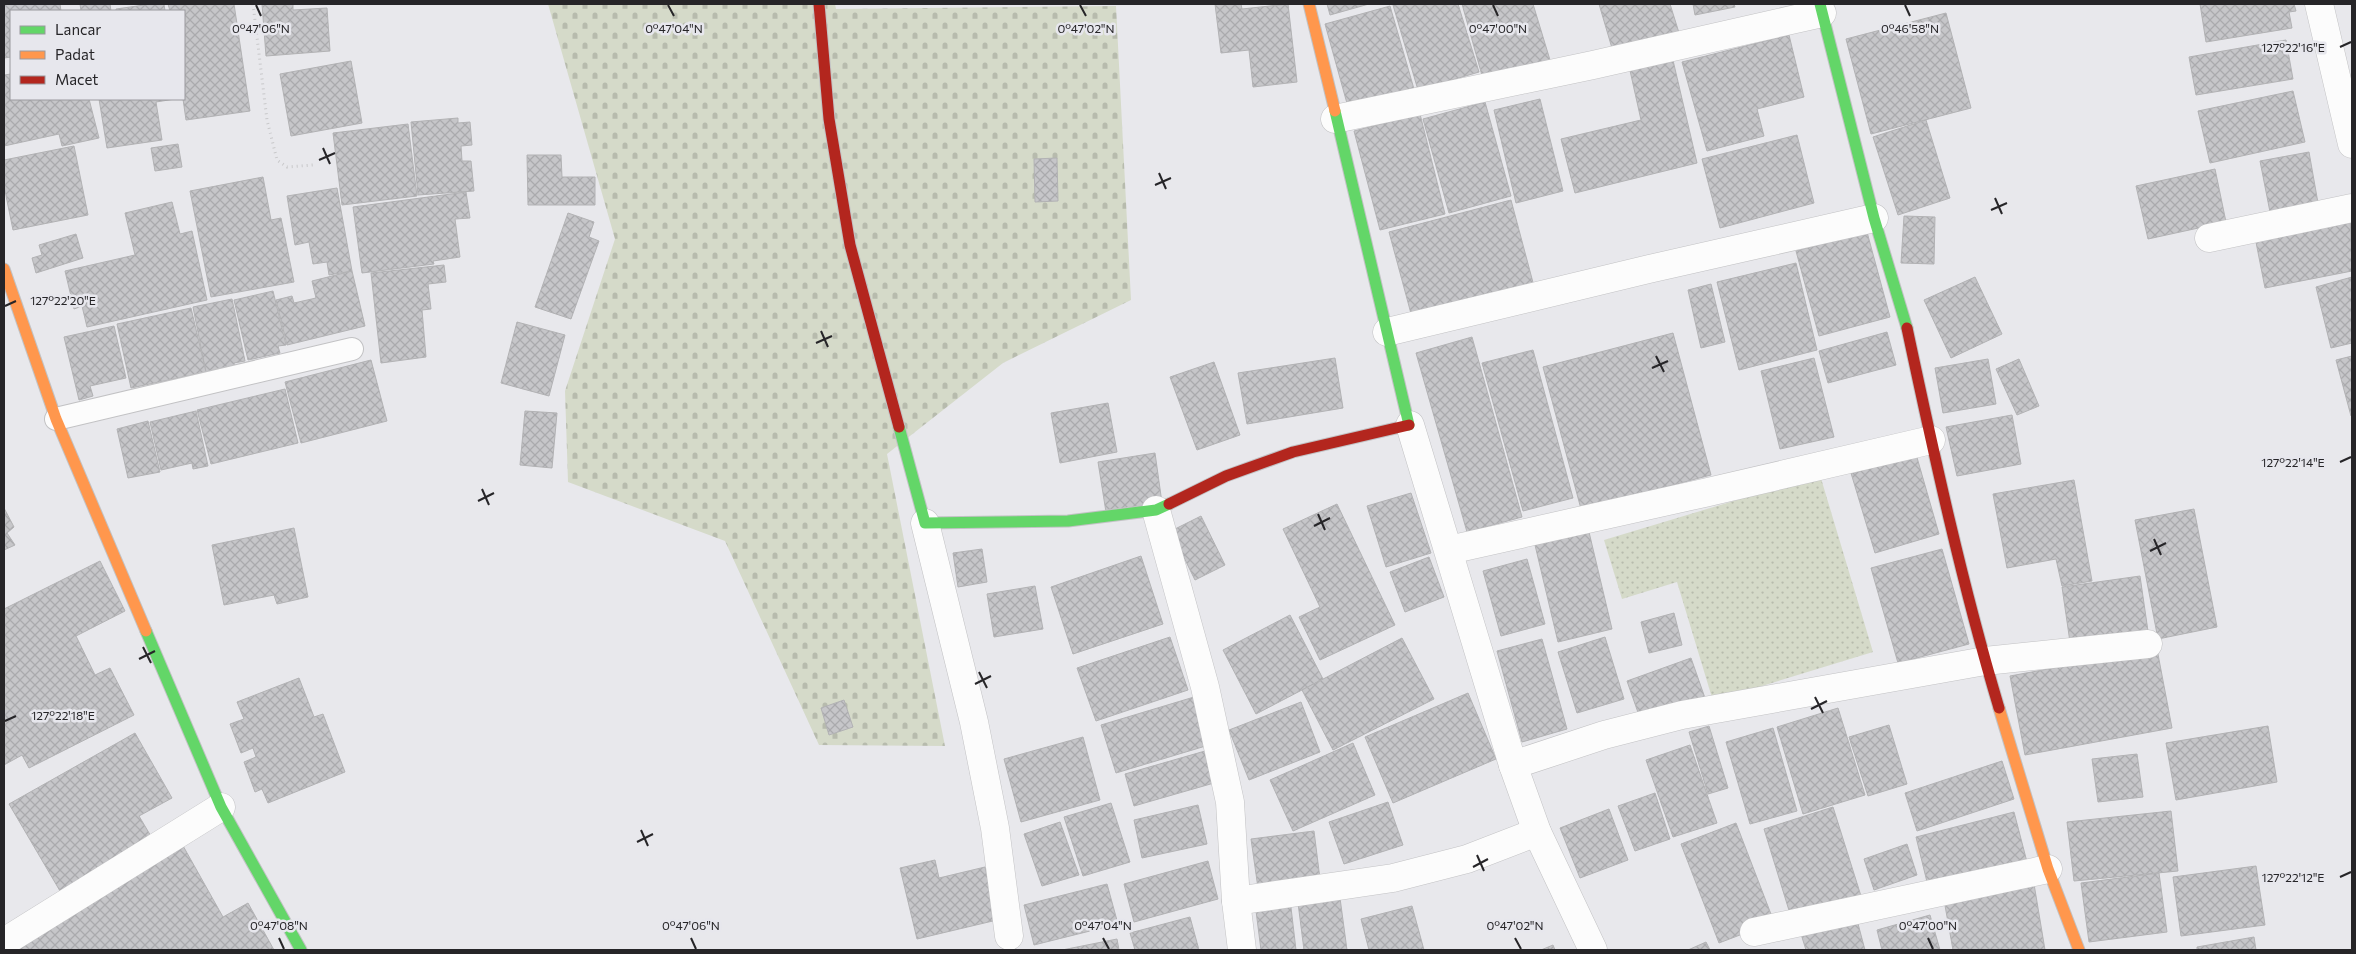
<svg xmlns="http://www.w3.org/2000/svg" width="2356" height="954" font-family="Commissioner,sans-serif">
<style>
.grass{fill:url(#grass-dots)}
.cemetery{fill:url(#cemetery-stones)}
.building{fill:url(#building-cross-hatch);stroke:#b2b2b4}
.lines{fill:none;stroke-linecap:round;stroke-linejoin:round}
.lane-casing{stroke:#c2c2c4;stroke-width:24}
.street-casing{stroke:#c2c2c4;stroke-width:29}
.fast-casing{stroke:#c2c2c4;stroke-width:13}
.slow-casing{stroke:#c2c2c4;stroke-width:13}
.jam-casing{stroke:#c2c2c4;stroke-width:13}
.path{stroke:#c8c8ca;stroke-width:3;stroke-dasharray:1 4;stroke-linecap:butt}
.lane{stroke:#fcfcfc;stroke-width:22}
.street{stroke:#fcfcfc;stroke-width:28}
.fast{stroke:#63d668;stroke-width:11}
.slow{stroke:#ff974d;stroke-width:11}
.jam{stroke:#b3261e;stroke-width:11}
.ticks{fill:none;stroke:#262528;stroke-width:2}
.ticks-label{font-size:12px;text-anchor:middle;fill:#262528;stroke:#e7e7ed;stroke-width:5;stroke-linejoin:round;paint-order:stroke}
</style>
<defs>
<pattern id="grass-dots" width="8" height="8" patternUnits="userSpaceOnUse" patternTransform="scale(1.25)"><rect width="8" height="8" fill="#d5dac9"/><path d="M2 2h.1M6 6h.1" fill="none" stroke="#b7bbad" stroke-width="1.8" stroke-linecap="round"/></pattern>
<pattern id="cemetery-stones" width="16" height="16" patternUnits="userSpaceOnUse" patternTransform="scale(1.25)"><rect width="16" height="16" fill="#d5dac9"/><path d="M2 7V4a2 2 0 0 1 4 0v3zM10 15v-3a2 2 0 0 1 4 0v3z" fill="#b7bbad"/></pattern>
<pattern id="building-cross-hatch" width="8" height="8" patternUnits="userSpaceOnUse" patternTransform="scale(1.25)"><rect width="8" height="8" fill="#c6c6c9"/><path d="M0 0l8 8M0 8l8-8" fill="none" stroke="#aaaaad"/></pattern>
</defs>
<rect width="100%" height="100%" fill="#e8e8ec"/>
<path class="grass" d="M1820,475L1873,652L1713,701L1677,582L1622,599L1604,540Z"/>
<path class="cemetery" d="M548,4H835L836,9L1116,6L1131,300L1003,363L887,454L945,746L819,745L725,541L568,482L565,391L615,239Z"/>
<g class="building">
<path d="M4,4H60L61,11H11V57L4,58Z"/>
<path d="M80,4H110L111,11H81Z"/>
<path d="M151,4H164L165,11H116V9Z"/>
<path d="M168,4H234L250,111L186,120L183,99L184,11H170Z"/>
<path d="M262,4H293V10L327,8L330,51L266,56Z"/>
<path d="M1215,4H1241L1242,9L1288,4L1297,82L1253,87L1249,50L1221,53Z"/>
<path d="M1327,4H1369L1330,15Z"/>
<path d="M1397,4H1458L1479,72L1418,90L1393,5Z"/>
<path d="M1462,4H1533L1550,60L1483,79Z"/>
<path d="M1599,4H1670L1680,36L1614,55Z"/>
<path d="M1693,4H1734L1735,7L1695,15Z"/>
<path d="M2200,4H2294L2296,11L2289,12L2292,28L2206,42Z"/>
<path d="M1390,6L1414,89L1348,107L1325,24Z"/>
<path d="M1946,13L1971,108L1871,134L1846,39Z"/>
<path d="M1789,35L1804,97L1757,109L1764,136L1707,151L1682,62Z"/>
<path d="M2286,40L2293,79L2196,95L2189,57Z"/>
<path d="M1672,56L1697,163L1575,193L1561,139L1641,120L1629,66Z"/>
<path d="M351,61L362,123L291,136L280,74Z"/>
<path d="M11,74V99H89L99,138L62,146L59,134L4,146V75Z"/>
<path d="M2293,91L2305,142L2210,163L2198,111Z"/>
<path d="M99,99H175L156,102L162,140L107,148Z"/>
<path d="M1540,99L1563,191L1516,203L1494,110Z"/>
<path d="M1485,102L1511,196L1449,213L1423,119Z"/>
<path d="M1420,114L1445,214L1380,230L1354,131Z"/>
<path d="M458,118V123L470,122L472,145L461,146L462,161H471L474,191L418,195L411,122Z"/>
<path d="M1926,120L1950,198L1898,215L1873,137Z"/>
<path d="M408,124L417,196L342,205L333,133Z"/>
<path d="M1797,135L1814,203L1720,228L1702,159Z"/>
<path d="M178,144L182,167L155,171L151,148Z"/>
<path d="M74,146L88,215L13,230L4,186V160Z"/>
<path d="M2309,152L2318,203L2270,212L2260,161Z"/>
<path d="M527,155H561L562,177H595V205H528Z"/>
<path d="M1057,158L1058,201L1035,202L1034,159Z"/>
<path d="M2215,169L2226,222L2148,239L2136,186Z"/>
<path d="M263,177L271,220L281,218L294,282L211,297L190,191Z"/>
<path d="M337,188L352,271L329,275L327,262L313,264L309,242L295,245L287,196Z"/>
<path d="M466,192L470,218L455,219L460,257L433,261L434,264L362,273L353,207Z"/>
<path d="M1511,200L1535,290L1413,321L1389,232Z"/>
<path d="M172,202L180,234L192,231L207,300L87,327L82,306L74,309L65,271L135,255L125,213Z"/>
<path d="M568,213L594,222L589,237L599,241L571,319L535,307Z"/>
<path d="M2350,213L2352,271L2265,288L2254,232Z"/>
<path d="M1904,216L1935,217L1934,264L1901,263Z"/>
<path d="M1867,232L1890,317L1819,336L1796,251Z"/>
<path d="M76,234L83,258L36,273L32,258L42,255L39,245Z"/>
<path d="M1796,263L1817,350L1739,370L1717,282Z"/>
<path d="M444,265L446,282L428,284L431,309L422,310L426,357L381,363L371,273Z"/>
<path d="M352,271L365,326L287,345L276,300L292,296L294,303L316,298L312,281Z"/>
<path d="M1975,277L2002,334L1951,358L1924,300Z"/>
<path d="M2352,277V343L2331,348L2316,287Z"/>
<path d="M1711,284L1725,342L1701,348L1688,290Z"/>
<path d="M273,291L286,345L278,346L280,353L248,360L234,300Z"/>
<path d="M232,299L245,361L234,363L235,367L206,373L193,307Z"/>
<path d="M191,308L206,372L131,388L117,324Z"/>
<path d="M517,322L565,335L549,396L501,383Z"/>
<path d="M114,326L126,378L90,386L93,396L79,400L64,337Z"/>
<path d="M1887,332L1896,365L1828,383L1819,351Z"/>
<path d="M1673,333L1711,475L1581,509L1543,367Z"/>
<path d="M1472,337L1522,517L1467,532L1416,353Z"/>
<path d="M1533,350L1573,498L1523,511L1482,363Z"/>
<path d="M2352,356V416H2351L2336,360Z"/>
<path d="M1335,358L1343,408L1247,424L1238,373Z"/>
<path d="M1814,358L1834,437L1780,449L1761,371Z"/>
<path d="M1988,359L1996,404L1943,413L1935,368Z"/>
<path d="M2019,359L2039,406L2017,415L1996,369Z"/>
<path d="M371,360L387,421L301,443L285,382Z"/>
<path d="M1214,362L1240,435L1197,450L1170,377Z"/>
<path d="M285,389L298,443L211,464L197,410Z"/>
<path d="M1108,403L1117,452L1060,463L1051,413Z"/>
<path d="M196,411L208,466L193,469L192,463L161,470L150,422Z"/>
<path d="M525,411L557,413L552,468L520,465Z"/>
<path d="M2012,415L2021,464L1957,476L1946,427Z"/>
<path d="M148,421L160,472L128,478L117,429Z"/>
<path d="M1155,453L1162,503L1106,512L1098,462Z"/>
<path d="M1916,454L1939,534L1875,553L1851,473Z"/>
<path d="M2074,480L2092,581L2062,586L2056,559L2007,568L1993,494Z"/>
<path d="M1411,493L1431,553L1386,567L1367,506Z"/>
<path d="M1337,504L1395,625L1320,660L1299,617L1320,607L1283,529Z"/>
<path d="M4,508L14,527L7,533L15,545L4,550Z"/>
<path d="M2194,509L2217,627L2158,639L2135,520Z"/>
<path d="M1201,516L1225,565L1195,580L1171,531Z"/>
<path d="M294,528L308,597L277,604L274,595L224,605L212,545Z"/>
<path d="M1589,532L1612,629L1558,642L1535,545Z"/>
<path d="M982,549L987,582L958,587L953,553Z"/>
<path d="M1942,549L1969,644L1898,663L1871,568Z"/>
<path d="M1141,556L1163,624L1073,654L1051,587Z"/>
<path d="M1429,557L1444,597L1405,612L1390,572Z"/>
<path d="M1527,559L1545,624L1501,636L1483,571Z"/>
<path d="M100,561L125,611L76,636L95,675L110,668L134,715L29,768L22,755L4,765V609Z"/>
<path d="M2140,576L2149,638L2071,649L2062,587Z"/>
<path d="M1035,586L1043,629L994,637L987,594Z"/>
<path d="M1674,613L1682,645L1649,653L1641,622Z"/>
<path d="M1290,615L1323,679L1256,714L1223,650Z"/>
<path d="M1170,637L1188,690L1096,721L1077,668Z"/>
<path d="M1605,637L1624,699L1577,713L1558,652Z"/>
<path d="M1402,638L1434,699L1333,750L1302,690Z"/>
<path d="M1542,639L1567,729L1522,742L1497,651Z"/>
<path d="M2157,649L2172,728L2025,755L2010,676Z"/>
<path d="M1691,658L1705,698L1641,721L1627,681Z"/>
<path d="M299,678L314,717L323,714L345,772L268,803L262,789L255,792L244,762L256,757L253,748L241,753L230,724L244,719L237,702Z"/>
<path d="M1468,693L1496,759L1393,803L1365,737Z"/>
<path d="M1194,697L1209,745L1116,773L1101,725Z"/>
<path d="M844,700L853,727L829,735L821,708Z"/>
<path d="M1301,702L1320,752L1249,780L1229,730Z"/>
<path d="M1838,708L1865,795L1803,814L1777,727Z"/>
<path d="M1889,725L1907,784L1868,796L1849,737Z"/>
<path d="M1709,726L1728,788L1708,794L1689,732Z"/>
<path d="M2268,726L2277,782L2176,800L2166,743Z"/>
<path d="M1773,728L1797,811L1750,824L1726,742Z"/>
<path d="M135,733L172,798L139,816L152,838L60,891L9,804Z"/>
<path d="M1083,737L1100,800L1021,822L1004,759Z"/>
<path d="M1353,743L1375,795L1293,831L1270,780Z"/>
<path d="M1690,745L1717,823L1673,837L1646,760Z"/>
<path d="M1205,751L1214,783L1134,806L1125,774Z"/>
<path d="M2137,754L2143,797L2098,802L2092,759Z"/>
<path d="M2002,761L2014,799L1917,831L1905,793Z"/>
<path d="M1655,793L1670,839L1635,851L1618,806Z"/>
<path d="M1388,802L1403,845L1344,864L1329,822Z"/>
<path d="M1111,803L1130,862L1083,876L1064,817Z"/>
<path d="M1198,805L1207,844L1142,858L1134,820Z"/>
<path d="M1833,807L1861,896L1791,917L1764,829Z"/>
<path d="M1609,809L1628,860L1580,878L1560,828Z"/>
<path d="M2171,811L2178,871L2074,881L2067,822Z"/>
<path d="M2014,812L2027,862L1928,886L1916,837Z"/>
<path d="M1060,822L1079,875L1042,886L1024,834Z"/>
<path d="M1736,823L1774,922L1719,943L1681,844Z"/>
<path d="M1314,831L1321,887L1259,895L1251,839Z"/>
<path d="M182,844L223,917L248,903L274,950H4Z"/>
<path d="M1907,844L1917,875L1874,890L1864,859Z"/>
<path d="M935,860L939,878L985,867L997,920L917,939L900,868Z"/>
<path d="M1208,861L1218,899L1134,922L1124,884Z"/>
<path d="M2256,866L2265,925L2181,936L2173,877Z"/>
<path d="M2159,873L2167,932L2089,942L2081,883Z"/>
<path d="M1107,884L1118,924L1034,945L1024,905Z"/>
<path d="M2034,884L2045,950H1953L1944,900Z"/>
<path d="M1340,898L1347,950H1304L1298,903Z"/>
<path d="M1290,899L1296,950H1261L1255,903Z"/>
<path d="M1412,906L1424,950H1369L1361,919Z"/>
<path d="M1930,915L1940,950H1882L1877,930Z"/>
<path d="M1190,917L1199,950H1135L1130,933Z"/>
<path d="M1857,920L1865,950H1806L1801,934Z"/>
<path d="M2254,937L2256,950H2197V947Z"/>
<path d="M1117,939L1119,950H1062Z"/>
<path d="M1706,942L1710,950H1688Z"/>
<path d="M1553,945L1555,950H1541Z"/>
</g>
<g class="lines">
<defs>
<path id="lane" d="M56,419L352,349"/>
<g id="street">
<path d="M2319,4L2352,144"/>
<path d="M1335,119L1593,65L1822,13"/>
<path d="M2209,238L2352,208"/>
<path d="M1387,332L1649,269L1874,218"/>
<path d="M1410,425L1513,765L1537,832L1593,950"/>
<path d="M1156,510L1205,687L1230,802L1236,901L1242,950"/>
<path d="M925,523L974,722L995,828L1009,936"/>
<path d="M1449,550L1704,493L1931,440"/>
<path d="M1513,765L1604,735L1682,715L1985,661L2148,644"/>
<path d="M1236,901L1393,878L1467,859L1537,832"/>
<path d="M1754,932L2048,869"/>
<path d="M4,942L221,807"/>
</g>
<g id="fast">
<path d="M1820,4L1874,218L1907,328"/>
<path d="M1335,111L1409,425"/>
<path d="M899,427L925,523L1068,521L1156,510L1169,504"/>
<path d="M146,631L221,807L301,950"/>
</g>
<g id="slow">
<path d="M1309,4L1335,111"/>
<path d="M4,269L56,419L146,631"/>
<path d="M1999,708L2048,869L2079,950"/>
</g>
<g id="jam">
<path d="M819,4L829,119L850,245L899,427"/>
<path d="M1907,328C1934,455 1962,584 1999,708"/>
<path d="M1169,504L1226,476L1293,452L1409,425"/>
</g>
</defs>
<use href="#lane" class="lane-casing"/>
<use href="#street" class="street-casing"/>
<use href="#fast" class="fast-casing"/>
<use href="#slow" class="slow-casing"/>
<use href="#jam" class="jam-casing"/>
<path class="path" d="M253,4L267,120L277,160L287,167L313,165"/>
<use href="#lane" class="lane"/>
<use href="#street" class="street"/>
<use href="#fast" class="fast"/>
<use href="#slow" class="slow"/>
<use href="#jam" class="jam"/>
</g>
<path class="ticks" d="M256,5L261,16M668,5L674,16M1080,5L1086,16M1493,5L1498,16M1905,5L1910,16M2340,47L2351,42M323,148L330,164M319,160L335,153M1159,173L1166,189M1155,185L1171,178M1995,198L2002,214M1991,210L2007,203M5,306L16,301M821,331L828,347M816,343L832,336M1656,356L1664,372M1652,368L1668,361M2340,462L2351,457M482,489L489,505M478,501L494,493M1318,514L1325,530M1314,526L1330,518M2154,539L2161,555M2150,551L2166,543M143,647L151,663M139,659L155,651M979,672L987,688M975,684L991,676M1815,697L1823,713M1811,709L1827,701M5,721L16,716M641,830L648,846M637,842L653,834M1477,855L1484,871M1473,867L1488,859M2340,877L2351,872M279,938L284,949M691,938L696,949M1103,938L1109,949M1515,938L1521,949M1928,938L1933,949"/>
<g class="ticks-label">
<text x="261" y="33">0°47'06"N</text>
<text x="674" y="33">0°47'04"N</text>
<text x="1086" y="33">0°47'02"N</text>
<text x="1498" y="33">0°47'00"N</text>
<text x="1910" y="33">0°46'58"N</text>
<text x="2293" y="52">127°22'16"E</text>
<text x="63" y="305">127°22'20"E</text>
<text x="2293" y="467">127°22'14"E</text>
<text x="63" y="720">127°22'18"E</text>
<text x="2293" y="882">127°22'12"E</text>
<text x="279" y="930">0°47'08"N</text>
<text x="691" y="930">0°47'06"N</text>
<text x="1103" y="930">0°47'04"N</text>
<text x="1515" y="930">0°47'02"N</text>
<text x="1928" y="930">0°47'00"N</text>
</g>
<rect width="2356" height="954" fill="none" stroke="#262528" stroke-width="10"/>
<rect x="10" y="10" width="175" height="90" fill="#e7e7ed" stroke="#9a999e"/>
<rect x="20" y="26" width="25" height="8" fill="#63d668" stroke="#9a999e"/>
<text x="55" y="35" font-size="15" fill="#262528">Lancar</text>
<rect x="20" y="51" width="25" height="8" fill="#ff974d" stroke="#9a999e"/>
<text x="55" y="60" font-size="15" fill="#262528">Padat</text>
<rect x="20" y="76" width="25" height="8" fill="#b3261e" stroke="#9a999e"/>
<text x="55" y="85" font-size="15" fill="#262528">Macet</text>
</svg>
